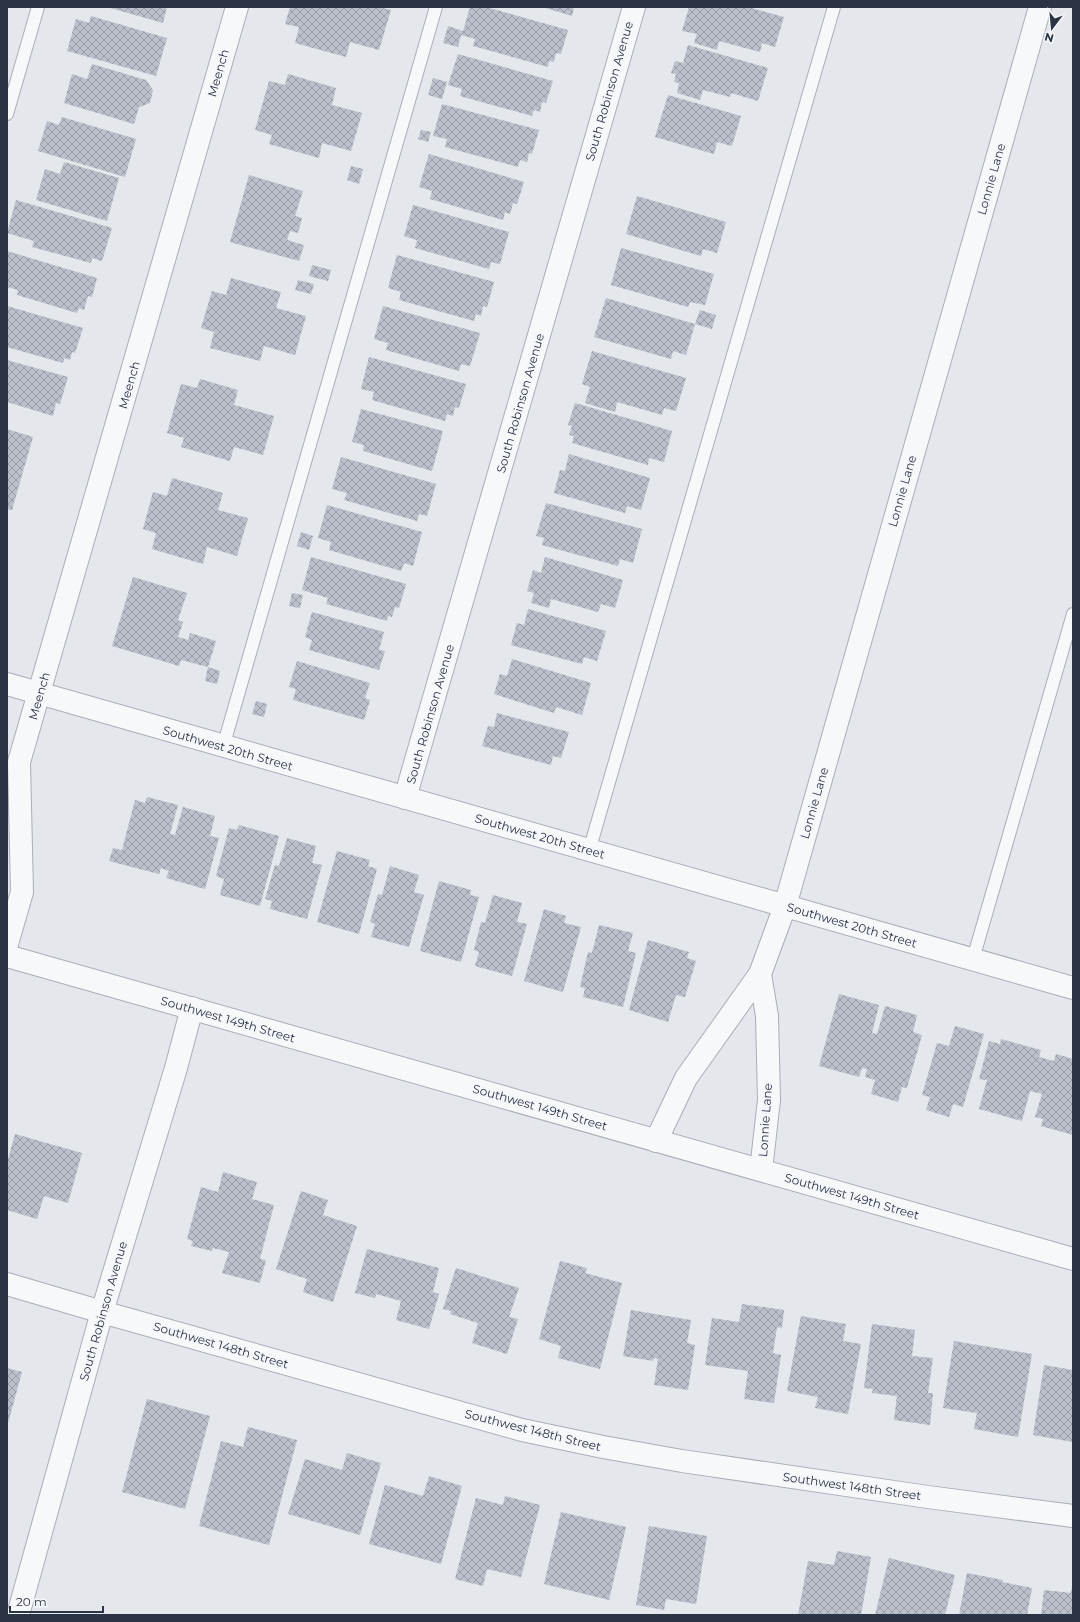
<svg xmlns="http://www.w3.org/2000/svg" width="1080" height="1622" font-family="Montserrat,sans-serif">
<style>
.building{fill:url(#building-cross-hatch)}
.lines{fill:none;stroke-linecap:round;stroke-linejoin:round}
.service-casing{stroke:#a9aeb7;stroke-width:14}
.minor-casing{stroke:#a9aeb7;stroke-width:24}
.tertiary-casing{stroke:#a9aeb7;stroke-width:24}
.service{stroke:#f7f8fa;stroke-width:12}
.minor{stroke:#f7f8fa;stroke-width:22}
.tertiary{stroke:#f7f8fa;stroke-width:22}
.labels{text-anchor:middle;dominant-baseline:central;stroke-width:3.5;stroke-linejoin:round;paint-order:stroke}
.street-label{font-size:12px;fill:#2b3445;stroke:#f4f6f9}
</style>
<defs>
<pattern id="building-cross-hatch" width="8" height="8" patternUnits="userSpaceOnUse"><rect width="8" height="8" fill="#bbc0ca"/><path d="M0 0l8 8M0 8l8-8" fill="none" stroke="#989da6"/></pattern>
</defs>
<rect width="100%" height="100%" fill="#e4e7ec"/>
<g class="building">
<path d="M107,7H167L163,23Z"/>
<path d="M290,7H378L391,10L379,50L350,42L346,57L295,43L299,27L285,24Z"/>
<path d="M470,7H486L568,30L561,54L556,53L554,62L549,61L548,67L473,46L475,39L461,35L458,47L443,43L448,26L463,31Z"/>
<path d="M542,7H574L572,16Z"/>
<path d="M689,7H748L784,17L775,47L762,43L760,52L719,41L717,50L694,43L697,34L682,31Z"/>
<path d="M91,16L167,38L156,76L67,51L76,19L89,23Z"/>
<path d="M688,45L768,68L758,101L731,93L730,97L703,90L700,100L677,93L679,83L674,82L676,74L671,73L675,61L683,63Z"/>
<path d="M458,54L553,81L546,103L542,102L540,112L534,110L532,116L460,96L462,89L448,85Z"/>
<path d="M92,64L146,80L153,90L150,103L139,107L134,124L64,103L72,74L87,79Z"/>
<path d="M288,74L336,88L332,105L362,113L351,151L322,143L319,158L269,144L272,135L255,130L269,81L285,85Z"/>
<path d="M433,78L447,82L442,99L428,95Z"/>
<path d="M668,95L741,116L732,146L717,142L714,154L655,137Z"/>
<path d="M442,104L539,130L532,154L529,153L527,162L520,160L518,167L445,147L447,139L433,136Z"/>
<path d="M62,117L136,139L125,177L38,151L47,121L59,125Z"/>
<path d="M421,130L431,132L428,142L418,139Z"/>
<path d="M429,154L524,182L517,204L513,203L510,214L505,212L503,220L430,199L432,191L419,187Z"/>
<path d="M64,162L119,178L107,221L36,200L45,169L60,174Z"/>
<path d="M351,166L363,169L359,184L347,180Z"/>
<path d="M249,175L303,191L295,216L302,218L298,233L290,231L287,240L304,245L299,261L230,242Z"/>
<path d="M637,196L726,222L717,253L703,249L701,256L626,234Z"/>
<path d="M16,200L112,228L102,261L92,258L91,263L32,247L34,241L7,233Z"/>
<path d="M413,205L509,232L500,264L491,262L489,269L415,248L417,240L404,236Z"/>
<path d="M621,248L714,274L705,305L690,302L688,307L611,285Z"/>
<path d="M7,251L97,278L92,297L88,296L84,310L79,308L77,313L17,295L18,290L7,287Z"/>
<path d="M397,255L494,282L487,307L483,306L481,316L476,314L474,321L399,300L401,292L388,288Z"/>
<path d="M312,265L331,270L328,281L309,276Z"/>
<path d="M231,278L281,292L276,308L306,316L295,355L264,346L260,361L210,348L214,332L201,328L212,291L226,295Z"/>
<path d="M298,280L314,284L311,294L295,290Z"/>
<path d="M606,298L695,324L686,355L673,351L671,359L594,337Z"/>
<path d="M7,306L83,328L75,353L72,352L70,360L64,358L63,363L7,347Z"/>
<path d="M383,306L480,333L470,366L461,364L459,371L386,350L388,343L374,339Z"/>
<path d="M700,310L716,315L712,329L695,324Z"/>
<path d="M592,351L686,378L676,411L664,408L662,415L617,402L615,412L585,403L590,387L582,384Z"/>
<path d="M369,357L466,384L459,408L455,407L453,416L447,414L445,421L372,400L374,392L361,389Z"/>
<path d="M7,360L68,377L60,404L56,403L53,416L7,402Z"/>
<path d="M200,379L238,390L234,405L274,416L263,455L234,447L230,461L181,447L184,438L167,433L181,384L197,388Z"/>
<path d="M575,403L672,431L664,462L649,458L648,465L572,443L574,436L569,435L572,426L568,425Z"/>
<path d="M361,409L443,431L432,471L363,451L364,445L352,442Z"/>
<path d="M7,429L33,437L12,510L7,509Z"/>
<path d="M569,454L650,478L641,510L627,506L625,513L554,493L560,470L565,471Z"/>
<path d="M341,457L436,484L427,516L419,514L417,521L344,500L347,493L332,489Z"/>
<path d="M172,478L223,493L218,510L248,518L237,556L207,547L203,564L152,549L156,533L143,529L153,492L167,496Z"/>
<path d="M546,503L642,529L633,563L620,559L618,566L542,545L544,538L536,536Z"/>
<path d="M327,505L422,532L413,566L404,563L401,571L329,550L331,542L318,538Z"/>
<path d="M301,532L313,536L309,550L297,546Z"/>
<path d="M311,557L406,584L399,608L395,607L392,617L388,616L387,621L326,604L328,598L302,590Z"/>
<path d="M545,557L623,580L615,608L601,604L598,612L551,599L549,608L531,603L534,593L527,591L533,570L541,573Z"/>
<path d="M133,577L187,593L178,620L183,622L178,637L188,640L190,633L216,641L208,667L181,660L179,666L112,646Z"/>
<path d="M292,593L303,595L300,608L289,606Z"/>
<path d="M528,609L606,631L597,661L584,657L582,664L511,645L517,623L524,625Z"/>
<path d="M312,612L384,632L379,650L385,651L379,670L309,650L312,640L305,637Z"/>
<path d="M512,659L591,683L582,715L556,707L554,713L494,694L500,674L507,676Z"/>
<path d="M297,661L370,683L365,698L370,700L364,720L293,700L296,689L289,687Z"/>
<path d="M208,667L220,671L217,684L205,681Z"/>
<path d="M256,701L267,704L264,717L252,714Z"/>
<path d="M497,713L569,732L561,758L553,756L551,765L482,746L488,726L494,727Z"/>
<path d="M147,797L178,805L170,834L175,835L183,807L215,816L210,836L219,838L205,889L166,878L169,871L161,868L159,874L109,861L113,848L122,850L135,800L145,803Z"/>
<path d="M239,825L279,836L260,906L220,895L224,879L216,876L229,828L237,830Z"/>
<path d="M287,838L316,846L312,863L322,865L307,919L270,909L272,901L265,899L275,865L279,866Z"/>
<path d="M337,851L370,860L368,866L377,869L359,934L317,922Z"/>
<path d="M390,866L419,875L414,892L424,895L409,947L371,937L375,924L370,922L378,894L382,895Z"/>
<path d="M439,881L471,890L470,895L479,897L461,962L420,951Z"/>
<path d="M493,895L522,903L517,922L527,924L512,976L475,966L479,952L474,950L481,922L485,923Z"/>
<path d="M544,909L566,916L564,923L581,927L563,992L524,981Z"/>
<path d="M599,925L633,933L628,951L636,953L623,1007L583,997L585,988L580,987L588,952L592,953Z"/>
<path d="M648,940L689,952L687,958L696,961L685,997L676,995L668,1022L629,1010Z"/>
<path d="M839,994L879,1005L872,1033L877,1034L885,1006L917,1015L913,1032L922,1035L907,1088L902,1087L898,1102L871,1094L875,1080L865,1077L867,1069L862,1068L859,1077L819,1066Z"/>
<path d="M955,1026L984,1034L963,1107L953,1104L949,1117L926,1110L930,1097L922,1095L937,1043L949,1046Z"/>
<path d="M1001,1039L1041,1050L1039,1057L1054,1061L1056,1054L1073,1059V1135L1041,1126L1043,1119L1035,1117L1042,1094L1030,1091L1022,1121L979,1109L987,1080L979,1079L989,1041L1000,1044Z"/>
<path d="M15,1134L82,1153L68,1203L44,1196L37,1219L7,1210V1163Z"/>
<path d="M223,1172L257,1182L252,1199L274,1205L260,1259L266,1260L260,1283L222,1273L229,1252L213,1248L212,1251L191,1246L193,1241L187,1239L201,1187L218,1192Z"/>
<path d="M301,1191L328,1200L323,1215L357,1226L333,1302L303,1292L307,1279L276,1269Z"/>
<path d="M367,1249L439,1268L433,1292L439,1294L429,1329L396,1320L401,1301L376,1294L375,1298L355,1293Z"/>
<path d="M560,1261L587,1268L585,1273L622,1283L600,1369L558,1358L561,1346L539,1339Z"/>
<path d="M456,1268L519,1288L509,1317L518,1319L507,1354L472,1343L478,1323L450,1314L451,1311L443,1309Z"/>
<path d="M742,1304L784,1310L782,1328L777,1327L773,1353L781,1355L774,1403L744,1399L748,1371L705,1365L712,1318L739,1322Z"/>
<path d="M631,1310L691,1320L687,1343L695,1345L688,1390L654,1385L658,1359L654,1358L653,1361L623,1356Z"/>
<path d="M801,1316L846,1324L843,1341L861,1344L848,1414L815,1408L818,1397L787,1391Z"/>
<path d="M872,1324L915,1330L912,1356L933,1358L928,1393H933L930,1425L894,1420L897,1396L872,1393L873,1389L864,1388Z"/>
<path d="M954,1341L1032,1354L1018,1437L974,1429L977,1413L943,1408Z"/>
<path d="M1044,1365L1073,1370V1442L1033,1435Z"/>
<path d="M7,1368L22,1372L7,1427Z"/>
<path d="M147,1399L210,1416L185,1509L122,1492Z"/>
<path d="M248,1427L297,1440L269,1545L199,1526L221,1441L243,1447Z"/>
<path d="M347,1453L381,1463L360,1535L288,1514L305,1459L342,1470Z"/>
<path d="M429,1476L462,1486L441,1564L369,1544L385,1485L423,1496Z"/>
<path d="M505,1496L540,1505L521,1577L487,1569L483,1586L455,1579L476,1498L503,1505Z"/>
<path d="M561,1512L626,1527L609,1600L544,1584Z"/>
<path d="M649,1526L707,1536L696,1604L666,1599L664,1610L636,1605Z"/>
<path d="M837,1551L871,1557L861,1615H798L808,1561L834,1565Z"/>
<path d="M889,1558L955,1575L945,1615H875Z"/>
<path d="M967,1573L1003,1580L1002,1582L1032,1588L1027,1615H959Z"/>
<path d="M1072,1586L1073,1615H1041L1044,1590L1071,1593Z"/>
</g>
<g class="lines">
<defs>
<g id="service">
<path d="M7,114L38,7"/>
<path d="M223,747L436,7"/>
<path d="M589,851L834,7"/>
<path d="M973,959L1073,614"/>
</g>
<g id="minor">
<path d="M7,684L1073,988"/>
<path d="M405,798L634,7"/>
<path d="M7,944L22,892L19,762L237,7"/>
<path d="M760,974L785,906L1040,7"/>
<path d="M656,1141L686,1078L760,974L767,1016L769,1100L761,1170"/>
<path d="M7,1284L102,1312L522,1430L603,1447L682,1461L928,1497L1073,1516"/>
<path d="M18,1615L102,1312L176,1068L192,1008"/>
</g>
<path id="tertiary" d="M7,956L1073,1259"/>
</defs>
<use href="#service" class="service-casing"/>
<use href="#minor" class="minor-casing"/>
<use href="#tertiary" class="tertiary-casing"/>
<use href="#service" class="service"/>
<use href="#minor" class="minor"/>
<use href="#tertiary" class="tertiary"/>
</g>
<g class="labels">
<g class="street-label">
<text transform="translate(218 73) rotate(-74)">Meench</text>
<text transform="translate(609 91) rotate(-74)">South Robinson Avenue</text>
<text transform="translate(991 179) rotate(-74)">Lonnie Lane</text>
<text transform="translate(129 385) rotate(-74)">Meench</text>
<text transform="translate(520 403) rotate(-74)">South Robinson Avenue</text>
<text transform="translate(902 491) rotate(-74)">Lonnie Lane</text>
<text transform="translate(39 696) rotate(-74)">Meench</text>
<text transform="translate(430 714) rotate(-74)">South Robinson Avenue</text>
<text transform="translate(228 748) rotate(16)">Southwest 20th Street</text>
<text transform="translate(814 803) rotate(-74)">Lonnie Lane</text>
<text transform="translate(540 836) rotate(16)">Southwest 20th Street</text>
<text transform="translate(852 925) rotate(16)">Southwest 20th Street</text>
<text transform="translate(228 1019) rotate(16)">Southwest 149th Street</text>
<text transform="translate(540 1107) rotate(16)">Southwest 149th Street</text>
<text transform="translate(765 1120) rotate(-86)">Lonnie Lane</text>
<text transform="translate(852 1196) rotate(16)">Southwest 149th Street</text>
<text transform="translate(103 1311) rotate(-74)">South Robinson Avenue</text>
<text transform="translate(221 1345) rotate(16)">Southwest 148th Street</text>
<text transform="translate(533 1430) rotate(14)">Southwest 148th Street</text>
<text transform="translate(852 1486) rotate(8)">Southwest 148th Street</text>
</g>
</g>
<rect width="1080" height="1622" fill="none" stroke="#2b3445" stroke-width="16"/>
<g transform="translate(1052 28) rotate(196)" stroke="#f4f6f9" stroke-width="3" paint-order="stroke">
<path d="M0-3L7 15L0 10L-7 15Z" fill="#2b3445"/>
<text y="-6" font-size="11" font-weight="bold" text-anchor="middle" fill="#2b3445">N</text>
</g>
<path d="M10 1606v6h93v-6" fill="none" stroke="#2b3445" stroke-width="2"/>
<text x="16" y="1606" font-size="12" fill="#2b3445" stroke="#f4f6f9" stroke-width="3" paint-order="stroke">20 m</text>
</svg>
